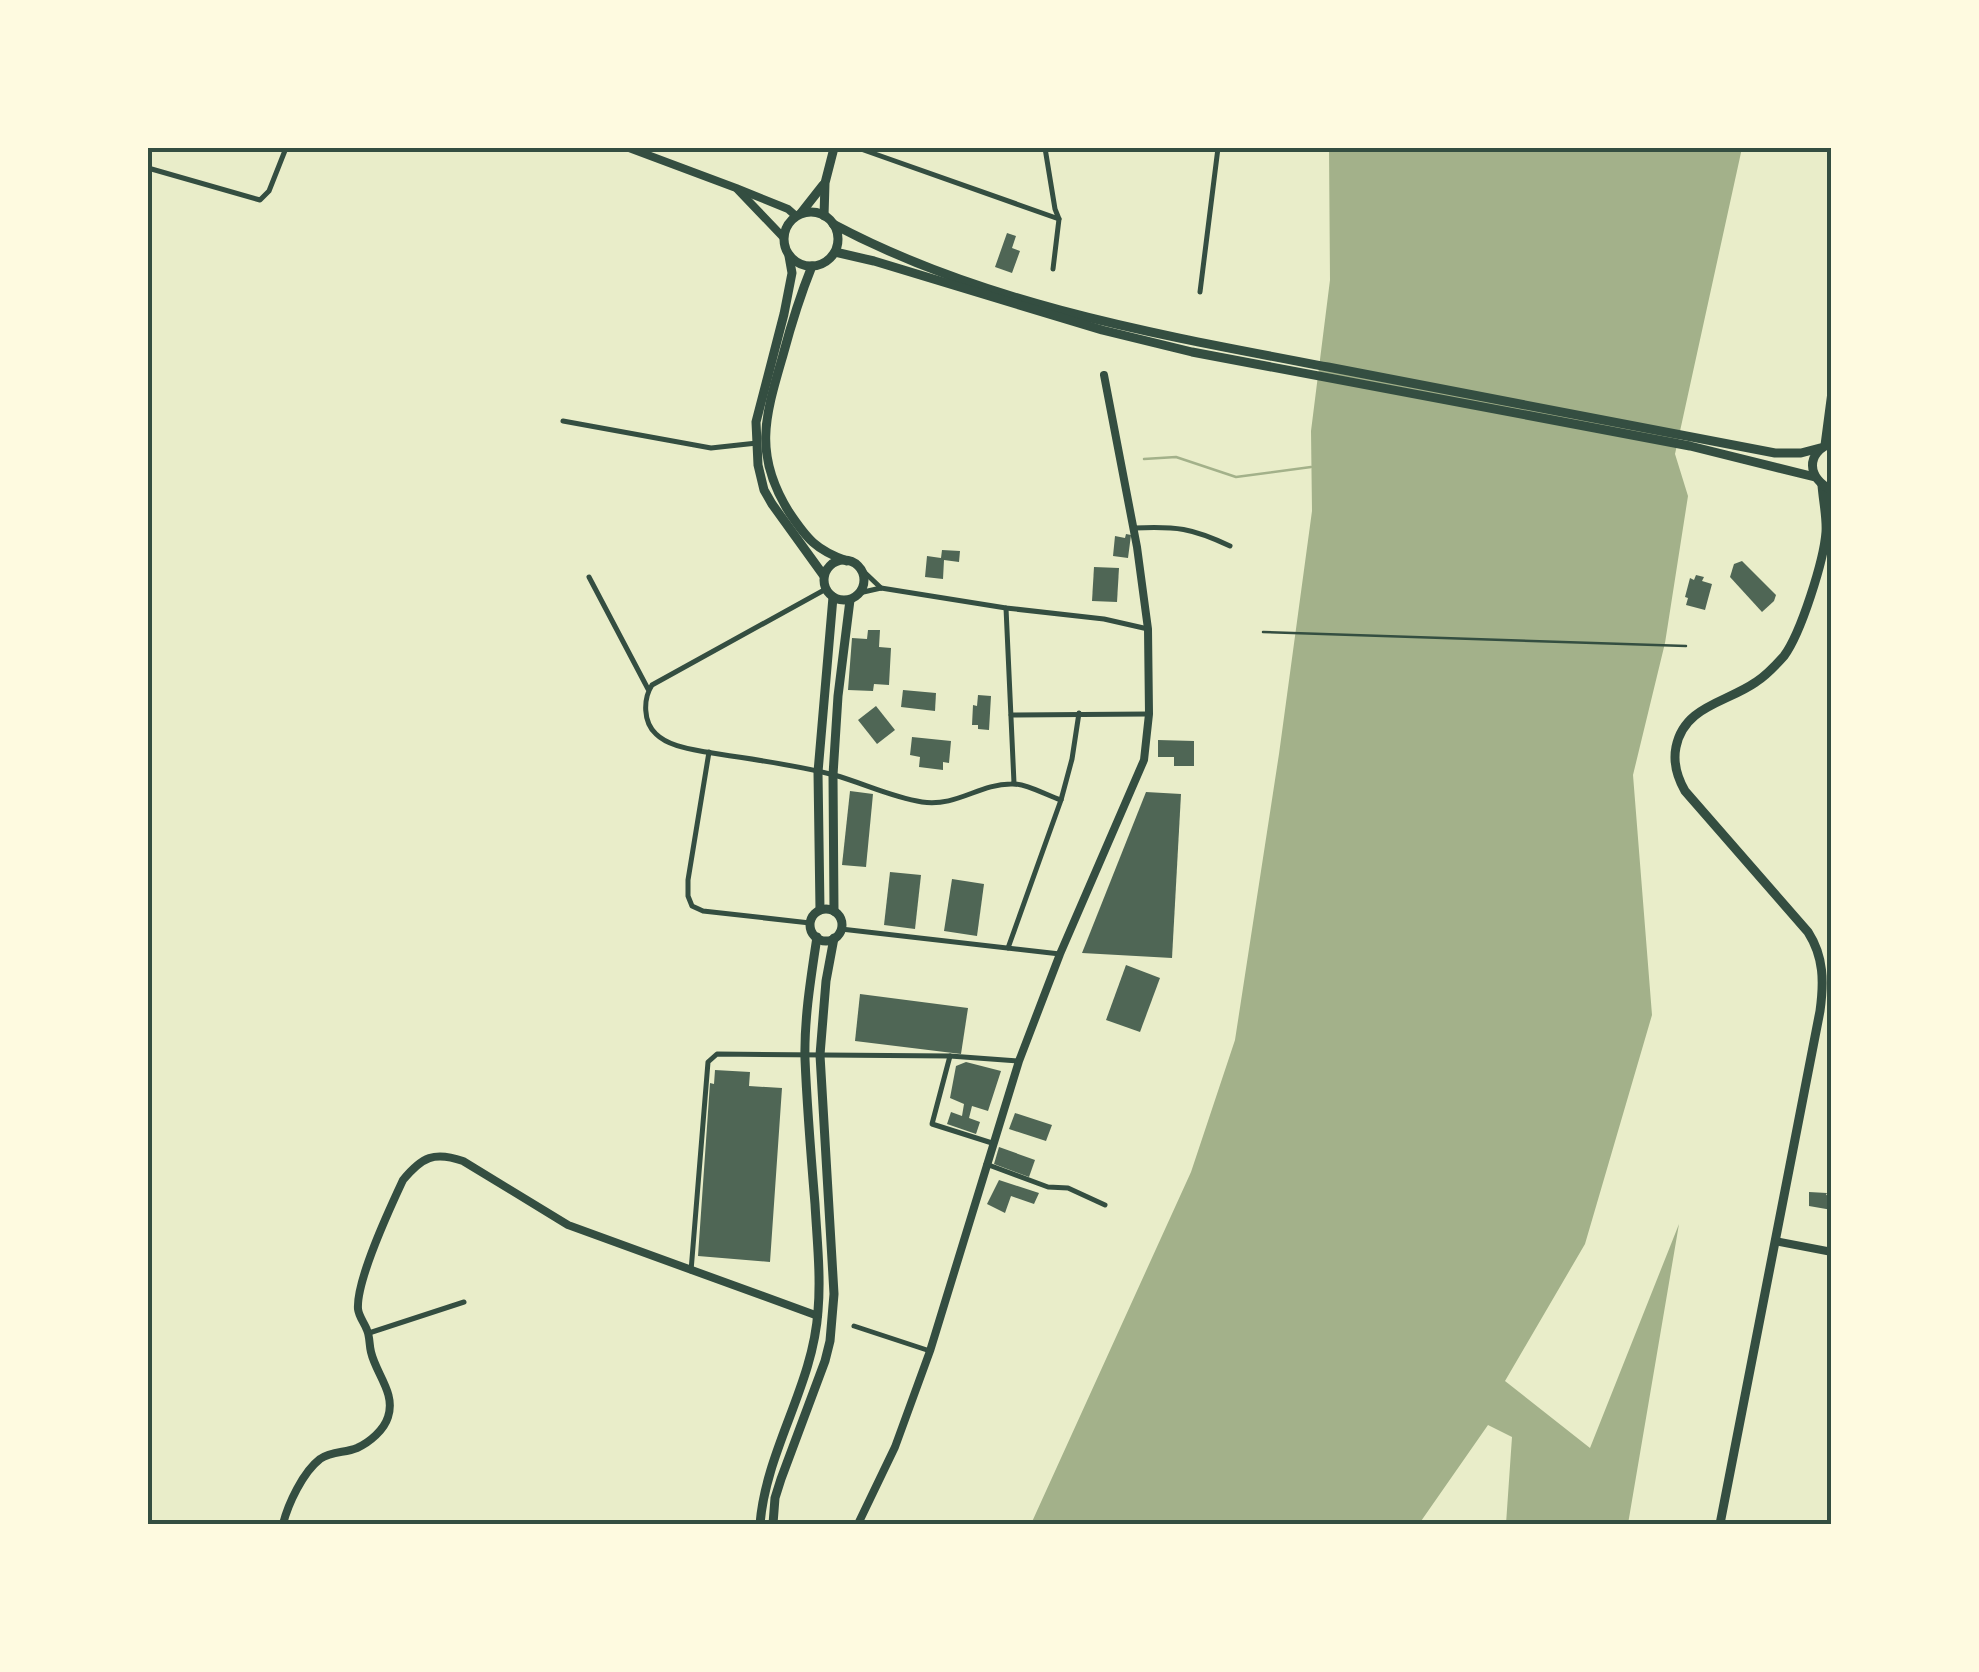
<svg xmlns="http://www.w3.org/2000/svg" width="1979" height="1672" font-family="Lato,sans-serif">
<style>
.water{fill:#a3b18a}
.lines{fill:none;stroke-linecap:round;stroke-linejoin:round}
.stream{stroke:#a3b18a;stroke-width:2.5}
.building{fill:#4f6655}
.path{stroke:#344e41;stroke-width:2.5}
.minor{stroke:#344e41;stroke-width:5}
.tertiary{stroke:#344e41;stroke-width:8}
.secondary{stroke:#344e41;stroke-width:8}
.primary{stroke:#344e41;stroke-width:9}
.trunk{stroke:#344e41;stroke-width:9}
.neatline{fill:none;stroke:#344e41;stroke-width:4}
</style>
<rect width="100%" height="100%" fill="#e9edc9"/>
<path class="water" d="M1329,148H1742L1675,454L1688,496L1665,643L1633,775L1652,1015L1585,1244L1505,1381L1590,1448L1679,1224L1628,1524H1506L1512,1437L1488,1425L1419,1524H1031L1191,1172L1235,1040L1279,754L1312,511L1311,431L1330,280Z"/>
<g class="lines">
<path class="stream" d="M1144,459L1176,457L1236,477L1311,467"/>
</g>
<g class="building">
<path d="M1007,233L1016,236L1012,248L1020,251L1012,273L995,267Z"/>
<path d="M1126,534L1131,535L1128,558L1113,556L1115,536L1125,538Z"/>
<path d="M942,550L960,551L959,562L944,560L943,579L925,577L927,556L941,558Z"/>
<path d="M1742,561L1776,595L1774,601L1762,612L1730,577L1734,564Z"/>
<path d="M1094,567L1119,568L1117,602L1092,601Z"/>
<path d="M1696,575L1704,577L1702,581L1712,584L1705,610L1686,605L1688,598L1685,597L1690,578L1694,580Z"/>
<path d="M868,630H880L879,647L891,648L889,685L874,684L873,691L848,690L852,638L867,639Z"/>
<path d="M903,690L936,693L935,711L901,707Z"/>
<path d="M978,695L991,696L989,730L978,729V725H972L973,705L977,706Z"/>
<path d="M876,706L895,730L877,744L858,720Z"/>
<path d="M912,737L951,741L949,763L943,762V770L919,767L920,757L910,755Z"/>
<path d="M1158,740L1194,741V766H1174V757H1158Z"/>
<path d="M850,791L873,794L866,867L842,865Z"/>
<path d="M1146,792L1181,794L1172,958L1082,953Z"/>
<path d="M890,872L921,875L915,929L884,925Z"/>
<path d="M952,879L984,884L977,936L944,931Z"/>
<path d="M1126,965L1160,978L1140,1032L1106,1020Z"/>
<path d="M860,994L968,1008L961,1054L855,1041Z"/>
<path d="M966,1062L1001,1071L988,1111L972,1106L969,1118L980,1122L976,1134L947,1124L951,1112L962,1116L964,1104L950,1098L956,1066Z"/>
<path d="M715,1070L750,1072L749,1086L782,1088L770,1262L698,1256L710,1083L714,1084Z"/>
<path d="M1015,1113L1052,1125L1046,1141L1009,1129Z"/>
<path d="M999,1147L1035,1160L1029,1177L994,1164Z"/>
<path d="M999,1180L1039,1193L1034,1204L1011,1196L1005,1213L987,1204Z"/>
<path d="M1809,1192L1827,1193L1826,1195L1832,1196V1210L1809,1206Z"/>
</g>
<g class="lines">
<path class="path" d="M1263,632L1686,646"/>
<g class="minor">
<path d="M858,148L1059,219"/>
<path d="M1045,148L1055,209L1059,219L1053,269"/>
<path d="M148,168L260,200L269,191L286,148"/>
<path d="M1200,292L1218,148"/>
<path d="M563,421L711,448L757,443"/>
<path d="M1134,528C1176,526 1192,528 1230,546"/>
<path d="M860,568L881,588"/>
<path d="M589,577L648,689"/>
<path d="M826,589L652,685C643,699 643,722 656,734C668,746 690,749 706,752C748,759 792,764 834,775C863,783 891,797 922,802C957,807 979,784 1011,784C1026,783 1046,795 1061,800"/>
<path d="M859,593L881,588L1006,608L1104,619L1148,629"/>
<path d="M1006,608L1014,783"/>
<path d="M1011,715L1148,714"/>
<path d="M709,752L688,880V896L692,906L703,911L810,923"/>
<path d="M841,929L1060,954"/>
<path d="M1008,948L1061,800L1072,759L1079,713"/>
<path d="M950,1056L932,1124L992,1143"/>
<path d="M986,1164L1048,1187L1068,1188L1105,1205"/>
<path d="M691,1271L708,1062L717,1054L950,1056L1019,1061"/>
<path d="M854,1326L930,1351"/>
<path d="M369,1333L464,1302"/>
</g>
<g class="tertiary">
<path d="M1775,1241L1832,1252"/>
<path d="M283,1524C288,1504 303,1472 320,1459C332,1451 345,1453 357,1448C370,1442 384,1430 388,1417C396,1393 376,1374 371,1352C369,1344 370,1337 367,1330C364,1322 359,1317 358,1309C356,1280 390,1208 403,1180C422,1157 434,1151 463,1161L568,1225L818,1316"/>
<path d="M858,1524L895,1447L930,1351L1019,1061L1060,954L1144,760L1149,714L1148,629L1137,547L1104,375"/>
</g>
<g class="secondary">
<path d="M629,148L736,188L788,209L796,216"/>
<path d="M738,190L783,237"/>
</g>
<g class="primary">
<path d="M801,213L823,185"/>
<path d="M824,216L825,183L834,148"/>
<path d="M1720,1524L1820,1011C1824,982 1824,957 1808,932L1685,791C1677,777 1673,762 1676,747C1684,706 1726,703 1756,682C1767,675 1776,665 1784,656C1801,633 1824,560 1826,532C1827,517 1823,500 1822,485"/>
</g>
<g class="trunk">
<circle cx="811" cy="239" r="27"/>
<path d="M833,224C985,305 1160,335 1328,367C1477,395 1626,424 1775,453H1801L1820,448"/>
<path d="M835,252L874,261L1102,330L1192,352L1690,446L1815,477"/>
<path d="M789,256L792,273L784,314L756,422L758,465L764,490L772,504L824,576"/>
<path d="M812,266C800,296 791,325 783,355C765,417 753,454 789,512C807,539 816,550 847,561"/>
<path d="M1832,443C1805,452 1807,479 1832,490"/>
<path d="M1825,445L1832,392"/>
<circle cx="844" cy="580" r="20"/>
<circle cx="826" cy="925" r="16"/>
<path d="M820,910L818,772L833,597"/>
<path d="M834,911L833,775L838,696L850,600"/>
<path d="M760,1524C766,1450 813,1386 818,1311C821,1276 817,1240 815,1204C811,1156 807,1108 805,1059C804,1019 811,977 817,937"/>
<path d="M773,1524L775,1498L781,1479L825,1361L830,1341L834,1294L820,1055L826,981L834,938"/>
</g>
</g>
<rect width="1979" height="1672" fill="none" stroke="#fefae0" stroke-width="300"/>
<rect x="150" y="150" width="1679" height="1372" class="neatline"/>
</svg>
